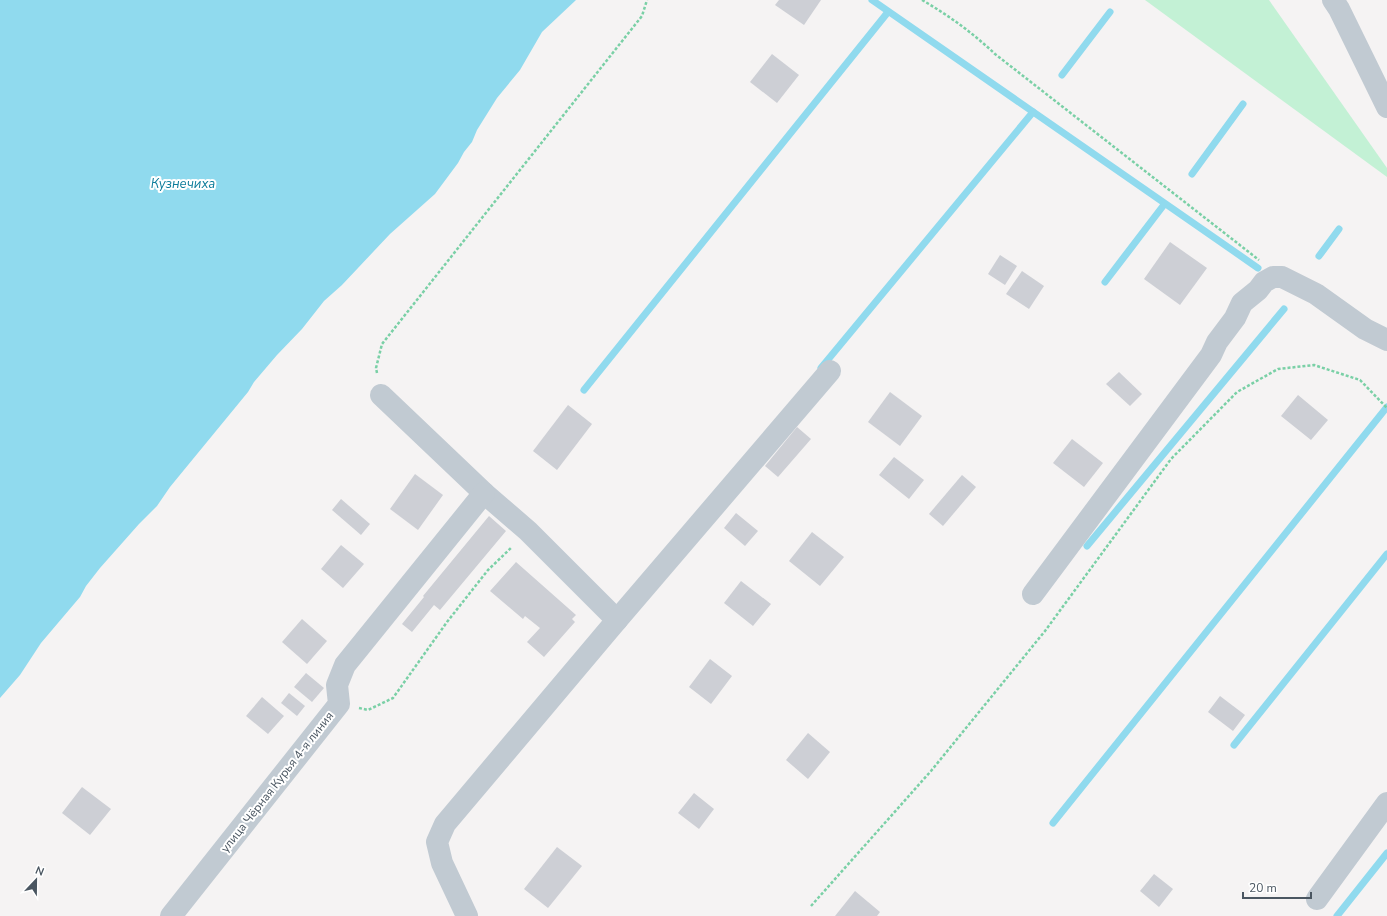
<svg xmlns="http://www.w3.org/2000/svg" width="1387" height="916" font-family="'Nunito Sans',sans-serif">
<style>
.green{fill:#c3f1d5}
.water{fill:#90daee}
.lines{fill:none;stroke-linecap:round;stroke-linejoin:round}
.stream{stroke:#90daee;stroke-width:7}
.building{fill:#cdcfd5}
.path{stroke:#7ad0a6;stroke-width:2.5;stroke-dasharray:3 2;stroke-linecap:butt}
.minor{stroke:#c1cad2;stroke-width:22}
.labels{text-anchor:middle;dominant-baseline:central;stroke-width:4;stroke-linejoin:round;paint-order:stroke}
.street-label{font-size:12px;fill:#4a5661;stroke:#fff}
.water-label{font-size:13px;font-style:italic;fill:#0c7c9b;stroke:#fff}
</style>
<rect width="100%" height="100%" fill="#f5f3f3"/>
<path class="green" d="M1145,0H1269L1387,168V177Z"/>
<path class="water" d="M0,0H576L542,32L520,70L497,98L477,130L472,142L464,152L458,163L435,194L390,234L342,285L324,301L302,329L277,355L254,382L248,392L170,487L157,506L139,524L100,568L86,586L80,597L41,643L20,675L0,698Z"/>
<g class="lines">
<g class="stream">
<path d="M872,0L1258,268"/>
<path d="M1062,75L1110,12"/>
<path d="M1192,174L1243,104"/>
<path d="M1319,256L1339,229"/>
<path d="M1105,282L1163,206"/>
<path d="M821,368L1033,112"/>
<path d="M584,390L888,12"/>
<path d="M1087,546L1284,309"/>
<path d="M1234,745L1387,554"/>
<path d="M1053,823L1387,407"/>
<path d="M1337,916L1387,853"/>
</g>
</g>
<g class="building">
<path d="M779,0H821L804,25L775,5Z"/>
<path d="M772,54L799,75L777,103L750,82Z"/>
<path d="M1170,242L1207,268L1180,305L1144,279Z"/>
<path d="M1000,255L1017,266L1005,285L988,274Z"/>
<path d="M1022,271L1044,286L1029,309L1006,294Z"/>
<path d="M1119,372L1142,394L1130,406L1106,384Z"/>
<path d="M890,392L922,416L900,446L868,422Z"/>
<path d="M1298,395L1328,420L1311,440L1281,416Z"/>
<path d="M568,405L592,424L557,470L533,451Z"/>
<path d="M797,427L811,439L778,477L765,466Z"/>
<path d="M1072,439L1103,463L1084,487L1053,463Z"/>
<path d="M894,457L924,480L909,499L879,475Z"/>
<path d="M415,474L443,495L418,530L390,509Z"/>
<path d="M962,475L976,487L943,526L929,514Z"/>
<path d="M341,499L370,524L361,535L332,510Z"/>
<path d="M736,513L758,531L745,546L724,528Z"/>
<path d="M489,516L506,531L440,610L434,605L412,632L402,624L424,597L423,596Z"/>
<path d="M812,532L844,557L820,586L789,561Z"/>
<path d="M341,545L364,564L343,588L321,569Z"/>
<path d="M516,562L576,615L572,619L575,622L544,657L527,642L540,628L525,616L523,619L490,591Z"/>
<path d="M741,581L771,604L753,626L724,603Z"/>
<path d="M302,619L327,641L307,664L282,642Z"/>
<path d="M710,659L732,676L711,704L689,687Z"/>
<path d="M306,673L324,688L312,702L294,687Z"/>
<path d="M289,693L305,706L297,716L281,703Z"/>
<path d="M1220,696L1245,715L1233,731L1208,712Z"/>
<path d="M262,697L284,716L268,734L246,716Z"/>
<path d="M808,733L830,752L808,779L786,760Z"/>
<path d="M82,787L111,809L90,835L62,813Z"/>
<path d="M694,793L714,809L699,829L678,813Z"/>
<path d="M557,847L582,866L548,908L524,889Z"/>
<path d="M1154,874L1173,889L1159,907L1140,891Z"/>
<path d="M855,891L880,912L877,916H835Z"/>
</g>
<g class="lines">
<g class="path">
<path d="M922,0C948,15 973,33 995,54L1259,260"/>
<path d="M377,373L376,368L382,344L642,16L647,0"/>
<path d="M359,708L368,710L393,698L447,622L488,570L512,547"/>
<path d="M811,906L931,771L1045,631L1171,459L1237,392L1278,369L1314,365L1360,380L1387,408"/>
</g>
<g class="minor">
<path d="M1333,0L1339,9L1387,107"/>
<path d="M381,395L484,493L528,531L617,620"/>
<path d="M1033,594L1211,355L1217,342L1235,318L1242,303L1258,290L1264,282L1273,277H1282L1316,294L1365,329L1387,340"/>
<path d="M1317,899L1387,803"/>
<path d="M171,916L339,704L337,685L345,665L484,493"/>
<path d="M467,916L442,863L437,842L445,824L617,620L830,371"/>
</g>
</g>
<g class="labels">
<g class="street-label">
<text transform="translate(277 782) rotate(-52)">улица Чёрная Курья 4-я линия</text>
</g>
<g class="water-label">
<text x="183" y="184">Кузнечиха</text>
</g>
</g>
<g transform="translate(36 880) rotate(22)" stroke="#ffffff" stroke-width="3" paint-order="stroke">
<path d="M0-3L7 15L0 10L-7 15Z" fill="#4a5661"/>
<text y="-6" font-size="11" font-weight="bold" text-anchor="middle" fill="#4a5661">N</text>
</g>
<path d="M1243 892v6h68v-6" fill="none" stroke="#4a5661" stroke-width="2"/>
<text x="1249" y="892" font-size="12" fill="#4a5661" stroke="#ffffff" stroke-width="3" paint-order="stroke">20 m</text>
</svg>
